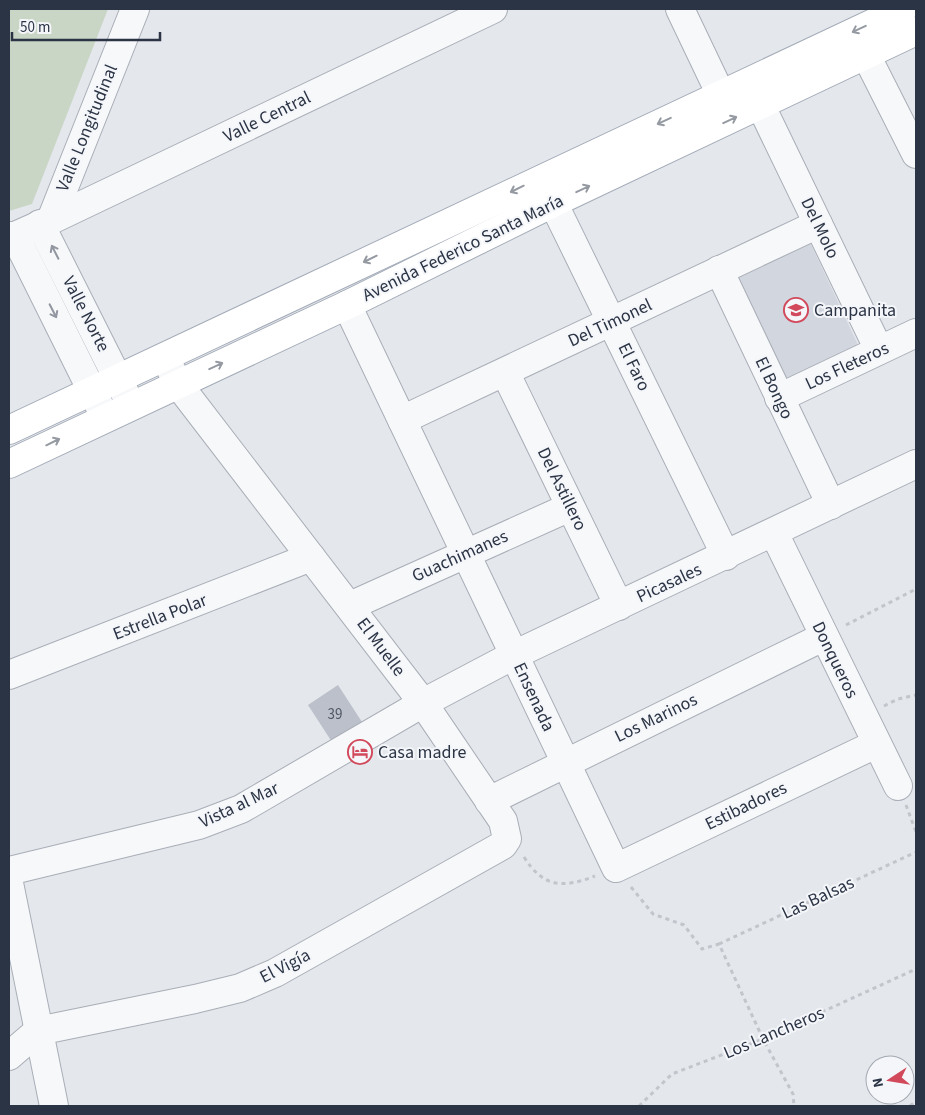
<svg xmlns="http://www.w3.org/2000/svg" width="925" height="1115" font-family="'Source Sans 3',sans-serif">
<style>
.built{fill:#d2d6de}
.green{fill:#c9d6c5}
.building{fill:#bbc0ca}
.lines{fill:none;stroke-linecap:round;stroke-linejoin:round}
.minor-casing{stroke:#a9aeb7;stroke-width:30}
.major-casing{stroke:#a3abb8;stroke-width:30}
.path{stroke:#c2c5cb;stroke-width:3;stroke-dasharray:4 4;stroke-linecap:butt}
.minor{stroke:#f7f8fa;stroke-width:28}
.major{stroke:#fff;stroke-width:28}
.oneway{stroke:#959aa2}
.oneway2{stroke:#9196a0}
.labels{text-anchor:middle;dominant-baseline:central;stroke-width:4;stroke-linejoin:round;paint-order:stroke}
.number-label{font-size:15px;fill:#4f5766}
.street-label{font-size:18px;fill:#2b3445;stroke:#f4f6f9}
.poi-label{font-size:18px;fill:#2b3445;stroke:#f4f6f9;text-anchor:start}
</style>
<rect width="100%" height="100%" fill="#e4e7ec"/>
<path class="built" d="M808,238L859,347L784,382L732,274Z"/>
<path class="green" d="M9,9H108L32,204L9,211Z"/>
<path class="building" d="M338,685L362,722L332,742L308,705Z"/>
<g class="lines">
<defs>
<g id="minor">
<path d="M680,9L721,95"/>
<path d="M866,55L916,154"/>
<path d="M761,106L879,350"/>
<path d="M543,182L726,556"/>
<path d="M51,220L135,9"/>
<path d="M40,224L131,405"/>
<path d="M9,236H15L51,220L493,9"/>
<path d="M15,236L105,417"/>
<path d="M719,270L831,505"/>
<path d="M347,305L616,868L876,744"/>
<path d="M505,372L619,606"/>
<path d="M779,398L916,333"/>
<path d="M402,420L818,224"/>
<path d="M774,533L898,786"/>
<path d="M350,606L570,507"/>
<path d="M9,675L311,557"/>
<path d="M489,801L823,637"/>
<path d="M9,871L199,825L241,809L423,703L514,655L916,464"/>
<path d="M9,883L54,1106"/>
<path d="M9,1056L38,1031L195,999L240,988L275,973L503,845L507,839L503,821L423,703L178,384L165,357"/>
</g>
<g id="major">
<path d="M9,430L903,9"/>
<path d="M9,464L347,305L553,203L916,31"/>
</g>
</defs>
<use href="#minor" class="minor-casing"/>
<use href="#major" class="major-casing"/>
<g class="path">
<path d="M846,625L916,589"/>
<path d="M884,706L898,699L916,695"/>
<path d="M906,805L916,832"/>
<path d="M524,857C543,887 562,889 595,876"/>
<path d="M631,887L653,914L684,925L702,949L719,944L763,1039L793,1094L794,1106"/>
<path d="M719,944L916,852"/>
<path d="M639,1106L672,1074L763,1039L916,969"/>
<path d="M910,1106L916,1101"/>
</g>
<use href="#minor" class="minor"/>
<use href="#major" class="major"/>
</g>
<defs><path id="oneway-shaft" d="M-6 0H5M1.5-3L5.5 0L1.5 3" fill="none" stroke-width="1.6" stroke-linecap="round" stroke-linejoin="round" transform="scale(1.25)"/></defs>
<g class="oneway">
<use href="#oneway-shaft" transform="translate(859 29) rotate(155)"/>
<use href="#oneway-shaft" transform="translate(730 120) rotate(-25)"/>
<use href="#oneway-shaft" transform="translate(664 121) rotate(155)"/>
<use href="#oneway-shaft" transform="translate(517 189) rotate(154)"/>
<use href="#oneway-shaft" transform="translate(583 189) rotate(-25)"/>
<use href="#oneway-shaft" transform="translate(370 259) rotate(154)"/>
<use href="#oneway-shaft" transform="translate(216 366) rotate(-25)"/>
<use href="#oneway-shaft" transform="translate(53 442) rotate(-26)"/>
</g>
<g class="oneway2">
<use href="#oneway-shaft" transform="translate(55 252) rotate(-117)"/>
<use href="#oneway-shaft" transform="translate(53 311) rotate(63)"/>
</g>
<defs>
<symbol id="school-ring" viewBox="-11 -11 22 22"><circle r="9.5" fill="#f4f6f9" stroke="#d1495b" stroke-width="1.5"/><path d="M0-5L7-2L0 1L-7-2ZM-4 1L0 2.5L4 1V4Q0 6-4 4Z" fill="#d1495b"/></symbol>
<symbol id="hotel-ring" viewBox="-11 -11 22 22"><circle r="9.5" fill="#f4f6f9" stroke="#d1495b" stroke-width="1.5"/><path d="M-6-4.5h1.5V1H6V5H4.5V3h-9V5H-6ZM-4 0a1.8 1.8 0 1 1 3.6 0ZM.5 0V-2.5h3Q6-2.5 6 0Z" fill="#d1495b"/></symbol>
</defs>
<g fill-rule="evenodd">
<use href="#school-ring" x="782" y="296" width="28" height="28"/>
<use href="#hotel-ring" x="346" y="738" width="28" height="28"/>
</g>
<g class="labels">
<g class="number-label">
<text x="335" y="714">39</text>
</g>
<g class="street-label">
<text transform="translate(267 117) rotate(-26)">Valle Central</text>
<text transform="translate(87 128) rotate(-68)">Valle Longitudinal</text>
<text transform="translate(820 228) rotate(64)">Del Molo</text>
<text transform="translate(463 248) rotate(-26)">Avenida Federico Santa María</text>
<text transform="translate(86 314) rotate(63)">Valle Norte</text>
<text transform="translate(610 323) rotate(-25)">Del Timonel</text>
<text transform="translate(847 366) rotate(-25)">Los Fleteros</text>
<text transform="translate(634 367) rotate(64)">El Faro</text>
<text transform="translate(774 388) rotate(65)">El Bongo</text>
<text transform="translate(562 489) rotate(64)">Del Astillero</text>
<text transform="translate(460 556) rotate(-24)">Guachimanes</text>
<text transform="translate(669 583) rotate(-25)">Picasales</text>
<text transform="translate(160 617) rotate(-21)">Estrella Polar</text>
<text transform="translate(381 647) rotate(53)">El Muelle</text>
<text transform="translate(835 660) rotate(64)">Donqueros</text>
<text transform="translate(534 697) rotate(65)">Ensenada</text>
<text transform="translate(656 718) rotate(-26)">Los Marinos</text>
<text transform="translate(239 805) rotate(-25)">Vista al Mar</text>
<text transform="translate(746 806) rotate(-26)">Estibadores</text>
<text transform="translate(818 898) rotate(-25)">Las Balsas</text>
<text transform="translate(285 966) rotate(-27)">El Vigía</text>
<text transform="translate(774 1033) rotate(-23)">Los Lancheros</text>
</g>
<g class="poi-label">
<text x="814" y="310">Campanita</text>
<text x="378" y="752">Casa madre</text>
</g>
</g>
<rect width="925" height="1115" fill="none" stroke="#2b3445" stroke-width="20"/>
<g transform="translate(890 1080) rotate(258)"><circle r="24" fill="#f4f6f9" stroke="#a4a8b1"/>
<path d="M0-4L9 19L0 12L-9 19Z" fill="#d1495b"/>
<text y="-8" font-size="14" font-weight="bold" text-anchor="middle" fill="#2b3445">N</text>
</g>
<path d="M12 32v8h148v-8" fill="none" stroke="#2b3445" stroke-width="2.5"/>
<text x="20" y="32" font-size="15" fill="#2b3445" stroke="#f4f6f9" stroke-width="4" paint-order="stroke">50 m</text>
</svg>
